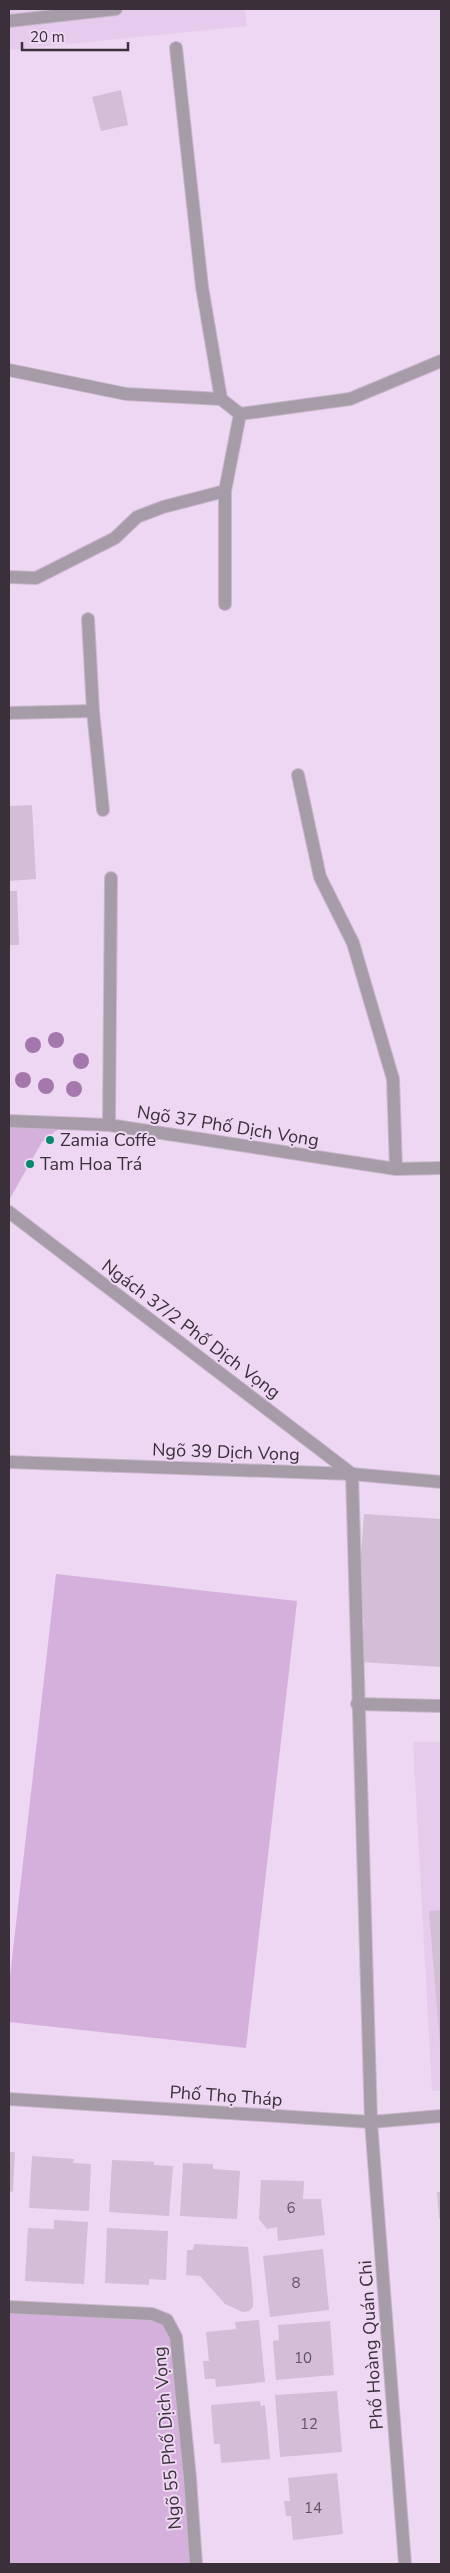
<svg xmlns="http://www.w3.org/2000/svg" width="450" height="2573" font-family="'Nunito Sans',sans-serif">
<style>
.built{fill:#e7cbec}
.green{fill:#d5b0dc}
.building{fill:#d3bdd7}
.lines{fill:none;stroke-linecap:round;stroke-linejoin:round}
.service-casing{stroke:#cab6cd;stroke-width:14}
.minor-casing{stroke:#cab6cd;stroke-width:14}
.service{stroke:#a69ca8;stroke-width:12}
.minor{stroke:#a69ca8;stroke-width:12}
.tree{fill:#a578ad}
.poi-dot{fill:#05886b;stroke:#eed7f2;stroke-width:2}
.labels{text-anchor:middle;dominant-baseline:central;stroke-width:4;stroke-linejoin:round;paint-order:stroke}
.number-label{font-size:15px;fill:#605361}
.street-label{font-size:18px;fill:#39303a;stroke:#eed7f2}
.poi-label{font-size:18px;fill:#39303a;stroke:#eed7f2;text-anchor:start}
</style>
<rect width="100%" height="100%" fill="#eed7f2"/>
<g class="built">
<path d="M9,9H245L247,26L9,50Z"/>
<path d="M413,1742H441V2090L432,2091Z"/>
</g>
<g class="green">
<path d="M66,1123L42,1142L9,1200V1124Z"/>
<path d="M56,1574L297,1601L246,2048L9,2022V1985Z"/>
<path d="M9,2307L152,2314L176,2337L196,2564H9Z"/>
</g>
<g class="building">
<path d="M121,90L128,125L101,131L92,97Z"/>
<path d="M32,805L36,879L9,881V806Z"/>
<path d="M9,891H17L19,945H9Z"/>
<path d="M364,1514L441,1519V1667L361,1662L364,1619H356Z"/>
<path d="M441,1910V2045H440L429,1911Z"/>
<path d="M9,2152H15L13,2192L9,2191Z"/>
<path d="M32,2156L74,2159L73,2163L91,2164L89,2211L29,2208Z"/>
<path d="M112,2160L154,2162V2165L173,2166L169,2216L109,2212Z"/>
<path d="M183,2163L213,2164V2169L240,2171L237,2219L180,2216Z"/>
<path d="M261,2180L304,2181L303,2199H321L325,2235L278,2241L277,2227L267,2229L259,2219Z"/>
<path d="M437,2192H441V2219H439Z"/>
<path d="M54,2220L88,2222L84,2284L25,2281L28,2228L54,2229Z"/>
<path d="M107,2228L168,2231L166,2280L149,2279V2285L105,2283Z"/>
<path d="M194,2244L248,2247L253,2298V2307L249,2311L243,2312L225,2304L200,2276L186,2275L187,2250H193Z"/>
<path d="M323,2249L329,2310L270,2317L263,2256Z"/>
<path d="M259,2320L265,2382L216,2387L215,2379H205L203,2361H209L206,2332L236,2329L235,2322Z"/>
<path d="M330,2321L334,2375L276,2380L273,2341L279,2340L278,2325Z"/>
<path d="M337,2391L342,2452L280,2457L275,2395Z"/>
<path d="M260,2401L261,2406L265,2405L270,2459L221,2463L220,2444H214L211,2405Z"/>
<path d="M337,2473L343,2534L293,2540L291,2516H286L284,2501H290L288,2478Z"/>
</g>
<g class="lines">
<defs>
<g id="service">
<path d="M9,21L116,9"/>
<path d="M176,48L202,287L221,399"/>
<path d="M9,370L126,394L221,399L240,414"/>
<path d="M9,577L36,578L115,538L137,517L163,507L225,491L240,414L350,399L441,361"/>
<path d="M225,604V491"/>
<path d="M298,775L320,877L353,943L393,1079L396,1169"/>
<path d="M9,1121L109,1125L396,1169L441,1168"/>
<path d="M109,1125L111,878"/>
<path d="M9,1212L352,1474"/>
<path d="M9,1462L352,1474L441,1482"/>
</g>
<g id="minor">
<path d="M88,619L93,711L103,810"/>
<path d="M9,713L93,711"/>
<path d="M352,1474L371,2122L405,2564"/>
<path d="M357,1704L441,1706"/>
<path d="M9,2099L371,2122L441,2116"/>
<path d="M9,2307L152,2314L167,2320L176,2337L190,2478L196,2564"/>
</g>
</defs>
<use href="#service" class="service-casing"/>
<use href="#minor" class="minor-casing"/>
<use href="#service" class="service"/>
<use href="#minor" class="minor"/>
</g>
<g class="tree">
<circle cx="56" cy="1040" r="8"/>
<circle cx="33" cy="1045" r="8"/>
<circle cx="81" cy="1061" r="8"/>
<circle cx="23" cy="1080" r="8"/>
<circle cx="46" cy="1086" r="8"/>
<circle cx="74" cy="1089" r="8"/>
</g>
<g class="poi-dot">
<circle cx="50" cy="1140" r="5"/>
<circle cx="30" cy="1164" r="5"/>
</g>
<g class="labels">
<g class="number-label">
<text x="291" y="2208">6</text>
<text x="296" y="2283">8</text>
<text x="303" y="2358">10</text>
<text x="309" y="2424">12</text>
<text x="313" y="2508">14</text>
</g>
<g class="street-label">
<text transform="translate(228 1126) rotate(9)">Ngõ 37 Phố Dịch Vọng</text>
<text transform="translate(191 1329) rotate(37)">Ngách 37/2 Phố Dịch Vọng</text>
<text transform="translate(226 1452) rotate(2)">Ngõ 39 Dịch Vọng</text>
<text transform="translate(226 2096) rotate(4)">Phố Thọ Tháp</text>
<text transform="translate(371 2345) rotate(-94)">Phố Hoàng Quán Chi</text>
<text transform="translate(167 2438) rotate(-95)">Ngõ 55 Phố Dịch Vọng</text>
</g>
<g class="poi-label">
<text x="60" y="1140">Zamia Coffe</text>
<text x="40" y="1164">Tam Hoa Trá</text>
</g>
</g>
<rect width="450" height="2573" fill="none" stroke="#39303a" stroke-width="20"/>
<path d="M22 42v8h106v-8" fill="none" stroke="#39303a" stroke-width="2.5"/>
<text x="30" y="42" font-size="15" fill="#39303a" stroke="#eed7f2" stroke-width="4" paint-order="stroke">20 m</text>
</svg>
